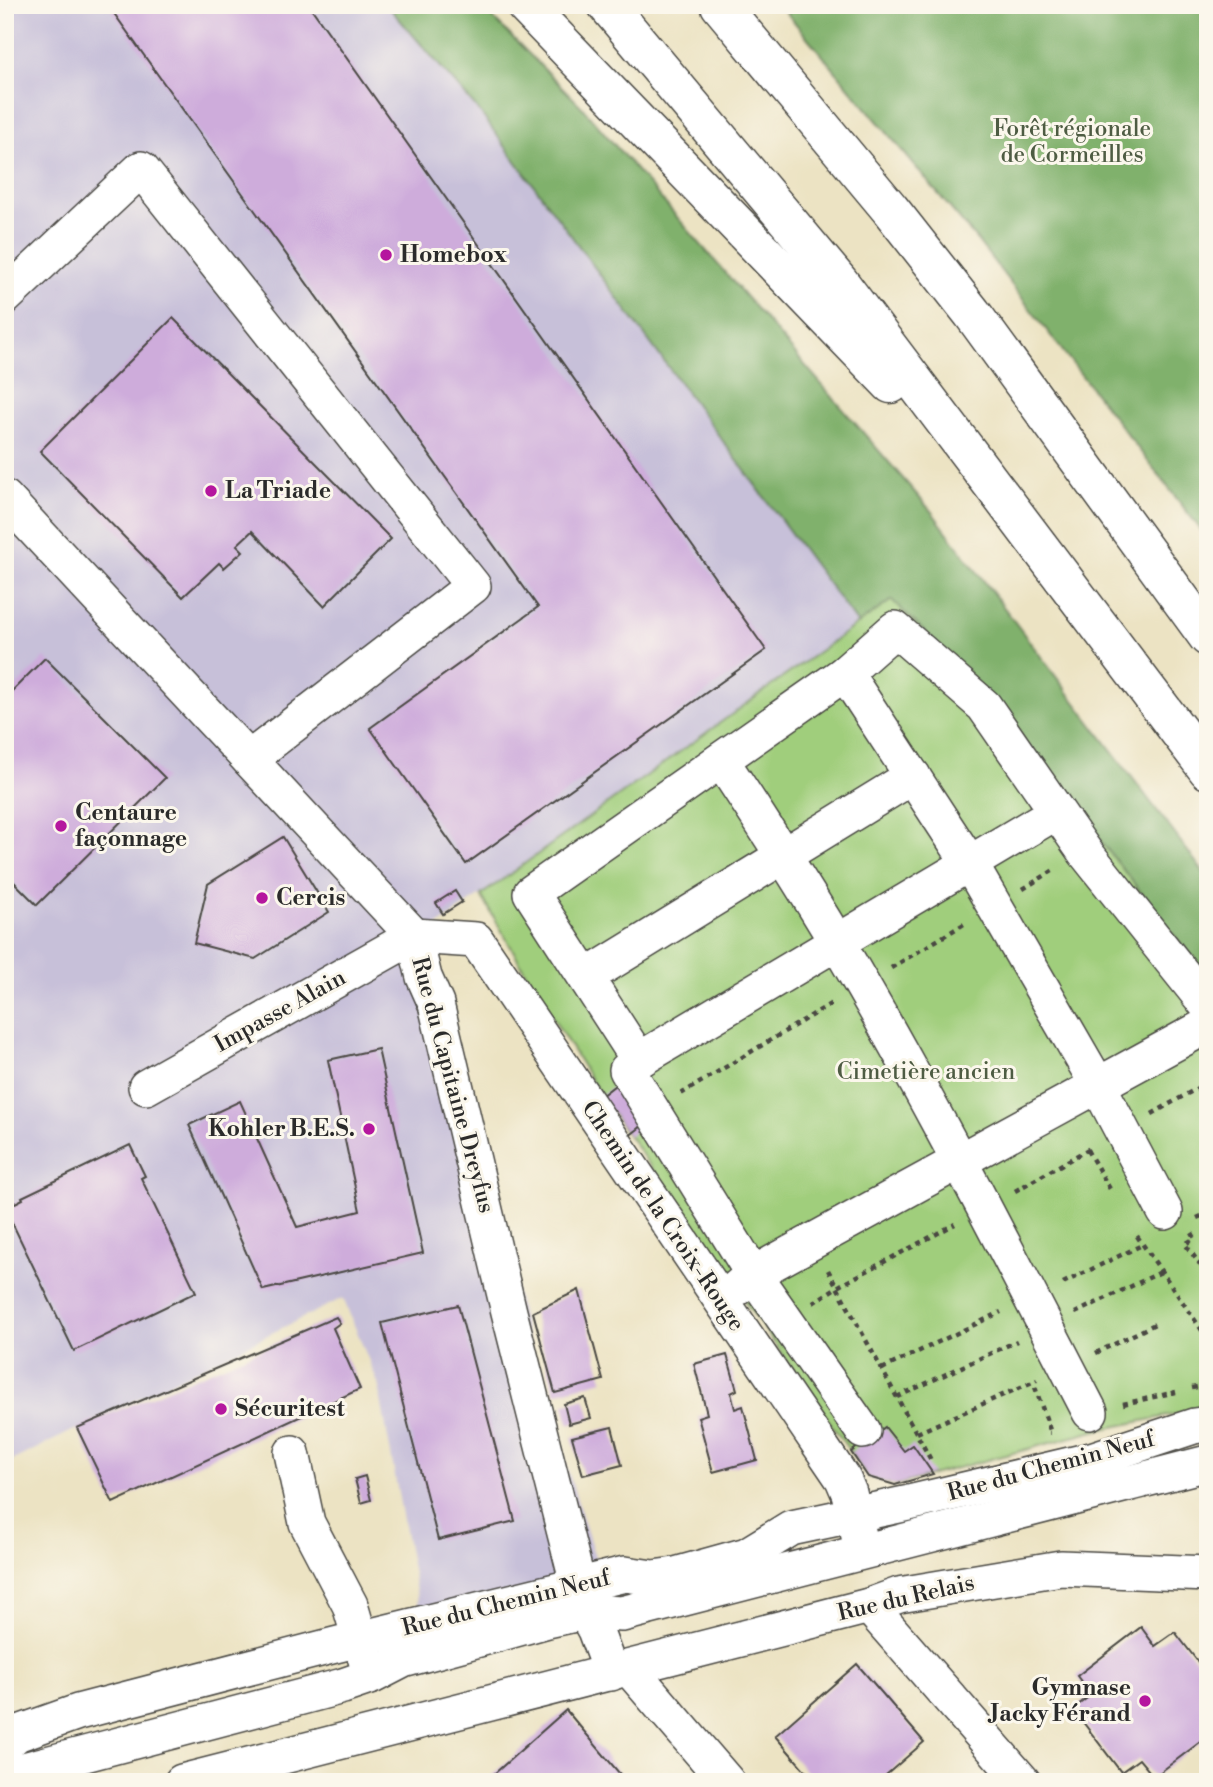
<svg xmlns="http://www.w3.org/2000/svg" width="1213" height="1787" font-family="'Libre Bodoni',serif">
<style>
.industrial{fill:#c7c0d9}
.green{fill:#a0ce7c;stroke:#667c54;stroke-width:2}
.forest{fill:#80b16c;stroke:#566e4c;stroke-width:2}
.building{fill:#ceacdb}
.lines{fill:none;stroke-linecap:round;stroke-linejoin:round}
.minor-casing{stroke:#484742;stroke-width:38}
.major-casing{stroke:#484742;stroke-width:41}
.highway-casing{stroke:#484742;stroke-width:41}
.path{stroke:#484742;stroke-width:4.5;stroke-dasharray:5 5;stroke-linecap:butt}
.minor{stroke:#fff;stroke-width:35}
.major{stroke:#fff;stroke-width:38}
.highway{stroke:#fff;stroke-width:38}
.poi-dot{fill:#b5179e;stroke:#fbf7ec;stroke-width:2.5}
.labels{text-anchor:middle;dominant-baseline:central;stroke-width:6;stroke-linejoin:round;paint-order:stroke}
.park-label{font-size:23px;fill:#4e5c43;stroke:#fbf7ec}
.poi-label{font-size:23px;font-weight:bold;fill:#2b2b2b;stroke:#fbf7ec;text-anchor:start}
.street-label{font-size:23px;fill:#2b2b2b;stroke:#fbf7ec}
</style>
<rect width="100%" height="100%" fill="#fbf7ec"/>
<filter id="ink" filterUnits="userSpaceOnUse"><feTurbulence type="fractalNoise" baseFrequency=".0143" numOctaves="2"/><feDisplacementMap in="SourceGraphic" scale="14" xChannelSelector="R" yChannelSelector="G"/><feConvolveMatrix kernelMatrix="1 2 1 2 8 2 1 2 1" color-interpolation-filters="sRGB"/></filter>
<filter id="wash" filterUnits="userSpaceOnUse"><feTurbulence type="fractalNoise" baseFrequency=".00686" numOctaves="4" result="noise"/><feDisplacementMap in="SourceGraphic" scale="28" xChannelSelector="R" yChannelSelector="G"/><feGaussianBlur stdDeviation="1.57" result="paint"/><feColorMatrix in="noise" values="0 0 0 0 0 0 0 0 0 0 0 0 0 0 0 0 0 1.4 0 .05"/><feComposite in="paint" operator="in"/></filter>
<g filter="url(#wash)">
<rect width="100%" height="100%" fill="#ece3c3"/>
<path class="industrial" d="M5,5H387L479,111L858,624L434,928L449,1018L530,1349L604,1586L424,1635L378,1383L343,1298L5,1464Z"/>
<path class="green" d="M892,599L977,683L1208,978V1408L1098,1430L895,1485L868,1477L601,1096L541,999L481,895Z"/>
<g class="forest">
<path d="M387,5H480L581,106L931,511L1208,878V978L977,683L892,600L858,624L479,111Z"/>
<path d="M780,5H1208V539L977,240Z"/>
</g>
<g id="blocks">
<g class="building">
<path d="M108,5H309L766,650L466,864L370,728L538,607Z"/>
<path d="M173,318L391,539L324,606L252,531L237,545L243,551L224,568L219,563L183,597L40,451Z"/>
<path d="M45,658L165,778L37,905L5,873V698Z"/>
<path d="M283,837L329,912L255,959L194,943L208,884Z"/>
<path d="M455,891L462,902L443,914L436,903Z"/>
<path d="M378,1049L423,1253L263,1290L189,1125L240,1101L297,1227L360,1211L328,1060Z"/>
<path d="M623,1079L651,1119L629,1136L601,1096Z"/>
<path d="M130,1145L145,1176L141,1178L196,1292L74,1351L5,1208L23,1199L22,1197Z"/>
<path d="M579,1290L603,1380L555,1393L533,1312Z"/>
<path d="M458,1305L515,1521L438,1540L382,1323Z"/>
<path d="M336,1317L340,1323L333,1328L360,1389L113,1503L77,1428Z"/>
<path d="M727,1355L737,1390L731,1393L735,1409L743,1406L757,1460L713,1472L698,1417L707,1414L694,1364Z"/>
<path d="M585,1398L591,1418L569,1424L564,1404Z"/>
<path d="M612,1427L622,1465L583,1475L572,1437Z"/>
<path d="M885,1427L904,1451L913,1445L933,1474L895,1485L868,1477L851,1452Z"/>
<path d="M365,1476L371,1500L361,1503L355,1479Z"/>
<path d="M1141,1627L1155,1646L1175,1632L1208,1675V1707L1203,1710L1208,1717V1736L1154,1777L1139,1759L1121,1772L1073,1709L1091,1695L1077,1676Z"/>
<path d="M857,1664L924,1742L878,1782H815L775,1736Z"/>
<path d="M566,1710L625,1780L485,1782Z"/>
</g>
</g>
</g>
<g filter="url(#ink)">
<use href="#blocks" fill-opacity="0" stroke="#484742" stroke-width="2"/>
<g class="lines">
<defs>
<g id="minor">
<path d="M5,297L141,169L473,586L249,759"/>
<path d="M5,498L414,936L424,977L436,1004L509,1312L585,1612L595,1630L611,1673"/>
<path d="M845,673L970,864L1098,1085L1165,1212"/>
<path d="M721,760C770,834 818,908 862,985C943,1125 1016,1269 1090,1412"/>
<path d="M586,977L913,776"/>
<path d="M639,1060L531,893L845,673L895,629L984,706L1085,852L1208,1006"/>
<path d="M146,1087L414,936L476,940L843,1479L849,1493L859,1536"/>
<path d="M737,1288L753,1274L1208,1025"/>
<path d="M863,1431L753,1274L627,1070L639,1060L1056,812"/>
<path d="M292,1453L307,1523L350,1605L367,1663"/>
<path d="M869,1606L1023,1782"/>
<path d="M629,1668L727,1782"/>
<path d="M5,1738L78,1712L335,1645L625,1574L653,1578L675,1575L747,1555L791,1528L909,1503L1091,1460L1194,1426L1208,1424"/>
<path d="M5,1775L343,1686L372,1676L403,1660L548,1620L585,1612L622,1614L1208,1463"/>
<path d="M182,1782L869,1606L899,1595L1061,1568L1208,1574"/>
</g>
<path id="major" d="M5,1735L11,1737"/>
<g id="highway">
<path d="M525,5L891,384"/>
<path d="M607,5L840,283L1208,770"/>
<path d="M720,5L890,209L972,313L1208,637"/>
</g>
</defs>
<use href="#minor" class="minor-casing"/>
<use href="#major" class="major-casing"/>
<use href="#highway" class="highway-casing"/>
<g class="path">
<path d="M1023,889L1054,870"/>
<path d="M891,968L964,924"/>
<path d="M681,1094L832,1003"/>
<path d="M1152,1114L1208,1082"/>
<path d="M1087,1150L1110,1189"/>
<path d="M1015,1191L1092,1147"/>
<path d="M1197,1218L1208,1213"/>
<path d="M1192,1233L1195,1238L1185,1244L1208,1275"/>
<path d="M1137,1236L1208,1339"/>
<path d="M828,1270L932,1462"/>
<path d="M1063,1283L1142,1245"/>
<path d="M813,1303L837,1287L955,1224"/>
<path d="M1075,1313L1161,1272"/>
<path d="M1096,1353L1155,1324"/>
<path d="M882,1369L1001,1312"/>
<path d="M1035,1387L1051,1433H1049"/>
<path d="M1192,1388L1208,1385"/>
<path d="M897,1397L1017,1341"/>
<path d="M1123,1404L1176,1392"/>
<path d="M917,1433L1037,1380"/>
</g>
<use href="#minor" class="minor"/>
<use href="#major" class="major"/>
<use href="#highway" class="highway"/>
</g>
</g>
<g class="poi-dot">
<circle cx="386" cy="255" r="7"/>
<circle cx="211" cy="491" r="7"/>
<circle cx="61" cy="826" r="7"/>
<circle cx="262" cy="898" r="7"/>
<circle cx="369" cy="1129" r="7"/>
<circle cx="221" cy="1409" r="7"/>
<circle cx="1145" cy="1701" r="7"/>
</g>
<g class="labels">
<g class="park-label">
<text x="1072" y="129">Forêt régionale<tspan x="1072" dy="26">de Cormeilles</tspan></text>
<text x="926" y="1072">Cimetière ancien</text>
</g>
<g class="poi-label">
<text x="400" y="255">Homebox</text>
<text x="225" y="491">La Triade</text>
<text x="75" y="813">Centaure<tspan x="75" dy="26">façonnage</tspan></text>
<text x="276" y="898">Cercis</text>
<text x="355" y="1129" text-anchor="end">Kohler B.E.S.</text>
<text x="235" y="1409">Sécuritest</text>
<text x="1131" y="1688" text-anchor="end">Gymnase<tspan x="1131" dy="26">Jacky Férand</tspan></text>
</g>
<g class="street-label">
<text transform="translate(280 1011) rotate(-29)">Impasse Alain</text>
<text transform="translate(453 1085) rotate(75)">Rue du Capitaine Dreyfus</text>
<text transform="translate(663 1216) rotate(56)">Chemin de la Croix-Rouge</text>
<text transform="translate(1051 1466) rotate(-15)">Rue du Chemin Neuf</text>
<text transform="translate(906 1598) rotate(-13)">Rue du Relais</text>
<text transform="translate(506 1603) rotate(-14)">Rue du Chemin Neuf</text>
</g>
</g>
<rect width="1213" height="1787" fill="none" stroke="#fbf7ec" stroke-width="28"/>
</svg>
